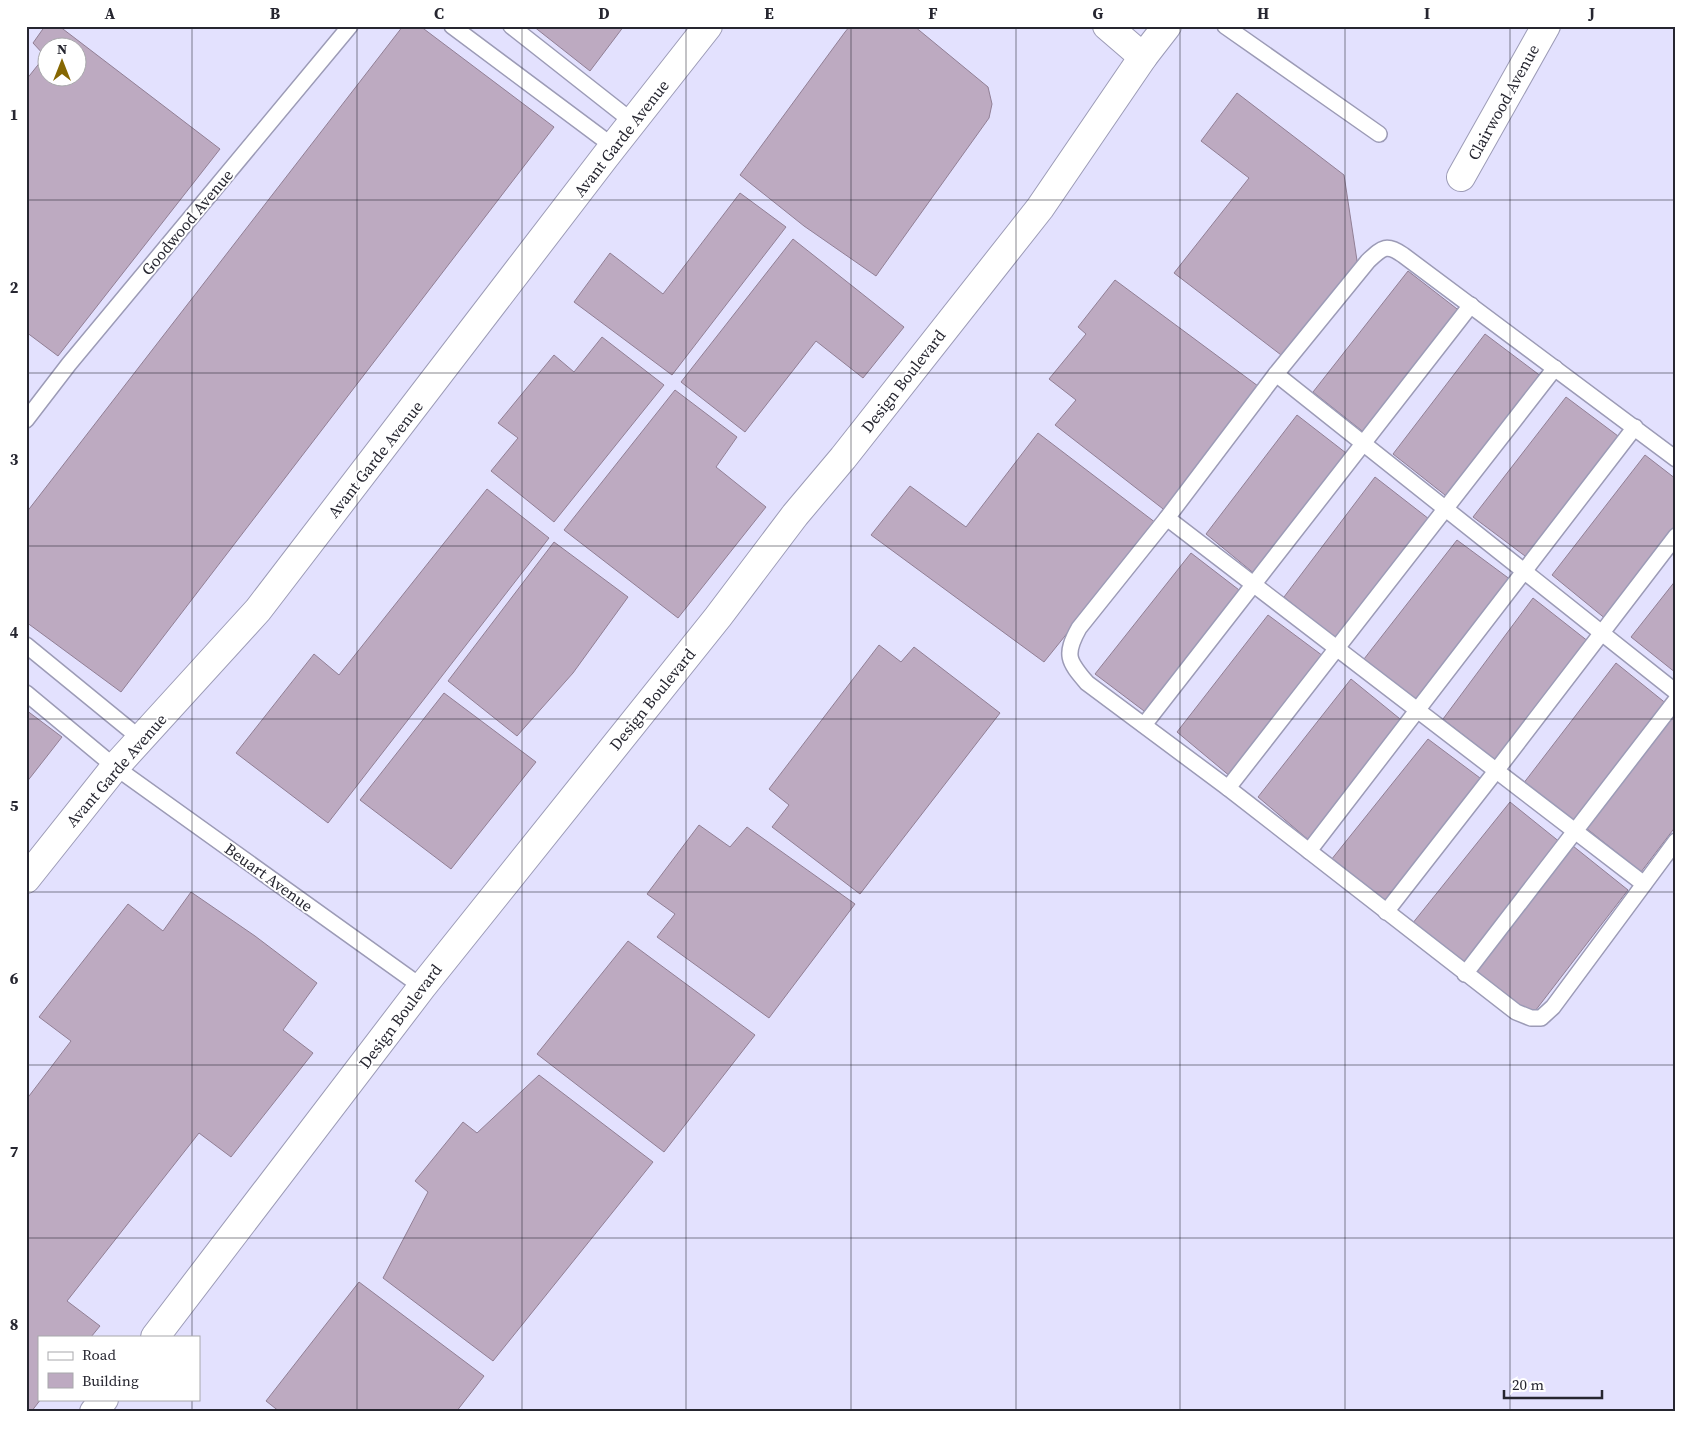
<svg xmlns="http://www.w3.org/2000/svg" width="1702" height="1438" font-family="'Source Serif 4',serif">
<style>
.building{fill:#bdaac1;stroke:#917f95;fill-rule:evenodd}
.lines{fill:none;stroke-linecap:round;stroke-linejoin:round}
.service-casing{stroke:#9c9bb6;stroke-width:18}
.minor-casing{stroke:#9c9bb6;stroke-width:30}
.service{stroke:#fff;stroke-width:15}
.minor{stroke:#fff;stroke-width:28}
.grid{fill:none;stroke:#262630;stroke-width:1;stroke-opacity:0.55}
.labels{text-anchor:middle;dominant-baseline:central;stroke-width:4;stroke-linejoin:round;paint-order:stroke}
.street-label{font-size:16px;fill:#262630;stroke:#fff}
.neatline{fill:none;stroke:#262630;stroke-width:2}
.grid-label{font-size:16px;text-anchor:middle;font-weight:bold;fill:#262630}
</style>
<rect width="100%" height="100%" fill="#e3e1fe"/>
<g class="building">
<path d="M45,26H59L220,149L58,356L26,332V80L45,56L33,43ZM48,48H78V78H48Z"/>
<path d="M403,26H420L554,127L121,692L26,622V513Z"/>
<path d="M533,26H624L590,71Z"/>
<path d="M850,26H914L988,87L992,104L989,118L876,276L804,226L740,175L845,32Z"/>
<path d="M1237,93L1344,175L1358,267L1285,358L1174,273L1249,178L1201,141Z"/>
<path d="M740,193L786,227L672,375L574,302L610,253L663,294Z"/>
<path d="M793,239L904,327L863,378L816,341L745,432L681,382Z"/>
<path d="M1408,271L1461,312L1366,434L1313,392Z"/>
<path d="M1115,280L1262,389L1167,512L1055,425L1076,400L1049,379L1086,334L1078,327Z"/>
<path d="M1485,334L1542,377L1450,499L1393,454Z"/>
<path d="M602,337L664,385L554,522L491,471L518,438L498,423L554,355L574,372Z"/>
<path d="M675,390L737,437L716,467L766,507L678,618L564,530Z"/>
<path d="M1566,397L1622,439L1529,559L1473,517Z"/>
<path d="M1297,415L1346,453L1256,575L1206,534Z"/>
<path d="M1038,433L1156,523L1044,662L871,535L910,486L966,527Z"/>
<path d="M1645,455L1676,479V530L1607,620L1552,575Z"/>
<path d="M1375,477L1429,519L1335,638L1284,597Z"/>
<path d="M487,489L549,538L328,823L236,753L314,654L339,675Z"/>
<path d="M1457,540L1511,580L1418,702L1364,659Z"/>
<path d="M554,542L628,597L573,673L517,736L448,681Z"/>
<path d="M1191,553L1243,593L1148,714L1095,674Z"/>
<path d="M1676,580V673L1631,637Z"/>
<path d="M1533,598L1589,642L1499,763L1443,719Z"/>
<path d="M1268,615L1323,656L1231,777L1177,732Z"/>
<path d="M879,645L901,662L914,647L1000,713L860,894L772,827L789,805L769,789Z"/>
<path d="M1616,663L1668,705L1576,825L1523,784Z"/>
<path d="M1351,679L1405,723L1311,842L1258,797Z"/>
<path d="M444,693L536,762L451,869L360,800Z"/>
<path d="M26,710L62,737L26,783Z"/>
<path d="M1676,712V826L1641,872L1586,828Z"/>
<path d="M1428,739L1484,781L1386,905L1331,860Z"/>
<path d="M1510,802L1561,843L1465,967L1412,924Z"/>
<path d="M699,825L730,847L747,827L855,904L769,1018L657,937L675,914L647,894Z"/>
<path d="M1573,846L1628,890L1532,1015L1475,970Z"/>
<path d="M191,892L255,936L317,983L283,1030L313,1053L231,1157L199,1133L67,1301L100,1326L91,1337H39V1399H41L31,1412H26V1100L71,1041L39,1017L128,904L163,931Z"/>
<path d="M628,941L755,1035L664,1152L537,1054Z"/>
<path d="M539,1075L653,1162L493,1361L383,1278L428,1192L415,1181L463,1122L477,1133Z"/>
<path d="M359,1282L484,1376L456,1412H280L266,1401Z"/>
</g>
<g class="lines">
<defs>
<g id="service">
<path d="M452,26L614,147"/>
<path d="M511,26L633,122"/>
<path d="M1225,26L1379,134"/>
<path d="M1276,374L1676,692"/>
<path d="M26,420L69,364L350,26"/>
<path d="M1676,459L1403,255C1386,243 1382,248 1368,261L1276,374L1167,518L1079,628C1064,655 1068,661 1087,683L1228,788L1516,1012L1531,1018H1541L1553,1007L1676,841"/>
<path d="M1167,518L1644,884"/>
<path d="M26,645L141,739"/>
<path d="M26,693L115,767L422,987"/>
<path d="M1144,725L1471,305"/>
<path d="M1228,788L1555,368"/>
<path d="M1309,851L1635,427"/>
<path d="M1386,912L1496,771L1676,536"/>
<path d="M1465,974L1676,700"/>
</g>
<g id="minor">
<path d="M1107,26L1143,57"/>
<path d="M1461,177L1546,26"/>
<path d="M26,879L115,767L258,610L605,157L708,26"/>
<path d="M155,1337L422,987L718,617L795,515L843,458L1040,208L1143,57L1167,26"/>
<path d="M94,1412L104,1399"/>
</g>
</defs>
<use href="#service" class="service-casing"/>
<use href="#minor" class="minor-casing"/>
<use href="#service" class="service"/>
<use href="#minor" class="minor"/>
</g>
<path class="grid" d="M192,26V1337M357,26V1412M522,26V1412M686,26V1412M851,26V1412M1016,26V1412M1180,26V1412M1345,26V1412M1510,26V1412M26,200H1676M26,373H1676M26,546H1676M26,719H1676M26,892H1676M26,1065H1676M26,1238H1676M192,1399V1412"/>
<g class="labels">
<g class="street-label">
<text transform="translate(1503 102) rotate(-61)">Clairwood Avenue</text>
<text transform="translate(621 138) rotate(-52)">Avant Garde Avenue</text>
<text transform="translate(187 222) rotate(-50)">Goodwood Avenue</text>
<text transform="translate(903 381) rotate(-52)">Design Boulevard</text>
<text transform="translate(375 459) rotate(-52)">Avant Garde Avenue</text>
<text transform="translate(652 699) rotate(-51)">Design Boulevard</text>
<text transform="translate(116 770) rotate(-49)">Avant Garde Avenue</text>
<text transform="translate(269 877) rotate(36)">Beuart Avenue</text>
<text transform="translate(400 1016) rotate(-53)">Design Boulevard</text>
</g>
</g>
<rect width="1702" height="1438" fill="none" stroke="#ffffff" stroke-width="55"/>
<rect x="38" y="1336" width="162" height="65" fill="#ffffff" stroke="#a8a8ac"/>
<rect x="48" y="1352" width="25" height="8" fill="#ffffff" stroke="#a8a8ac"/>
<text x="82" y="1360" font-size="15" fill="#262630">Road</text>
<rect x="48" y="1373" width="25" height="15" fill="#bdaac1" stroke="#a8a8ac"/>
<text x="82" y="1386" font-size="15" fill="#262630">Building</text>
<g transform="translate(62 62)"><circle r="24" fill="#ffffff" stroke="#a8a8ac"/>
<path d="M0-4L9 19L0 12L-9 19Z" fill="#866702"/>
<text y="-8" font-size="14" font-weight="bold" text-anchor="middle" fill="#262630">N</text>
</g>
<path d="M1504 1390v8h98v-8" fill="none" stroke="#262630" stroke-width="2.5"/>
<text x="1512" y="1390" font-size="15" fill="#262630" stroke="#ffffff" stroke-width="4" paint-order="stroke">20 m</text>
<rect x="28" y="28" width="1646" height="1382" class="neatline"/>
<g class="grid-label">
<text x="110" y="19">A</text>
<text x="275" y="19">B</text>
<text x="439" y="19">C</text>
<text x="604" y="19">D</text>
<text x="769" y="19">E</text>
<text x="933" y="19">F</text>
<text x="1098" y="19">G</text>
<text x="1263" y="19">H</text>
<text x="1427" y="19">I</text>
<text x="1592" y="19">J</text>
<text x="14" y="120">1</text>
<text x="14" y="293">2</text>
<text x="14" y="465">3</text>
<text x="14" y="638">4</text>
<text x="14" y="811">5</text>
<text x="14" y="984">6</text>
<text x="14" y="1157">7</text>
<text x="14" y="1330">8</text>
</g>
</svg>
